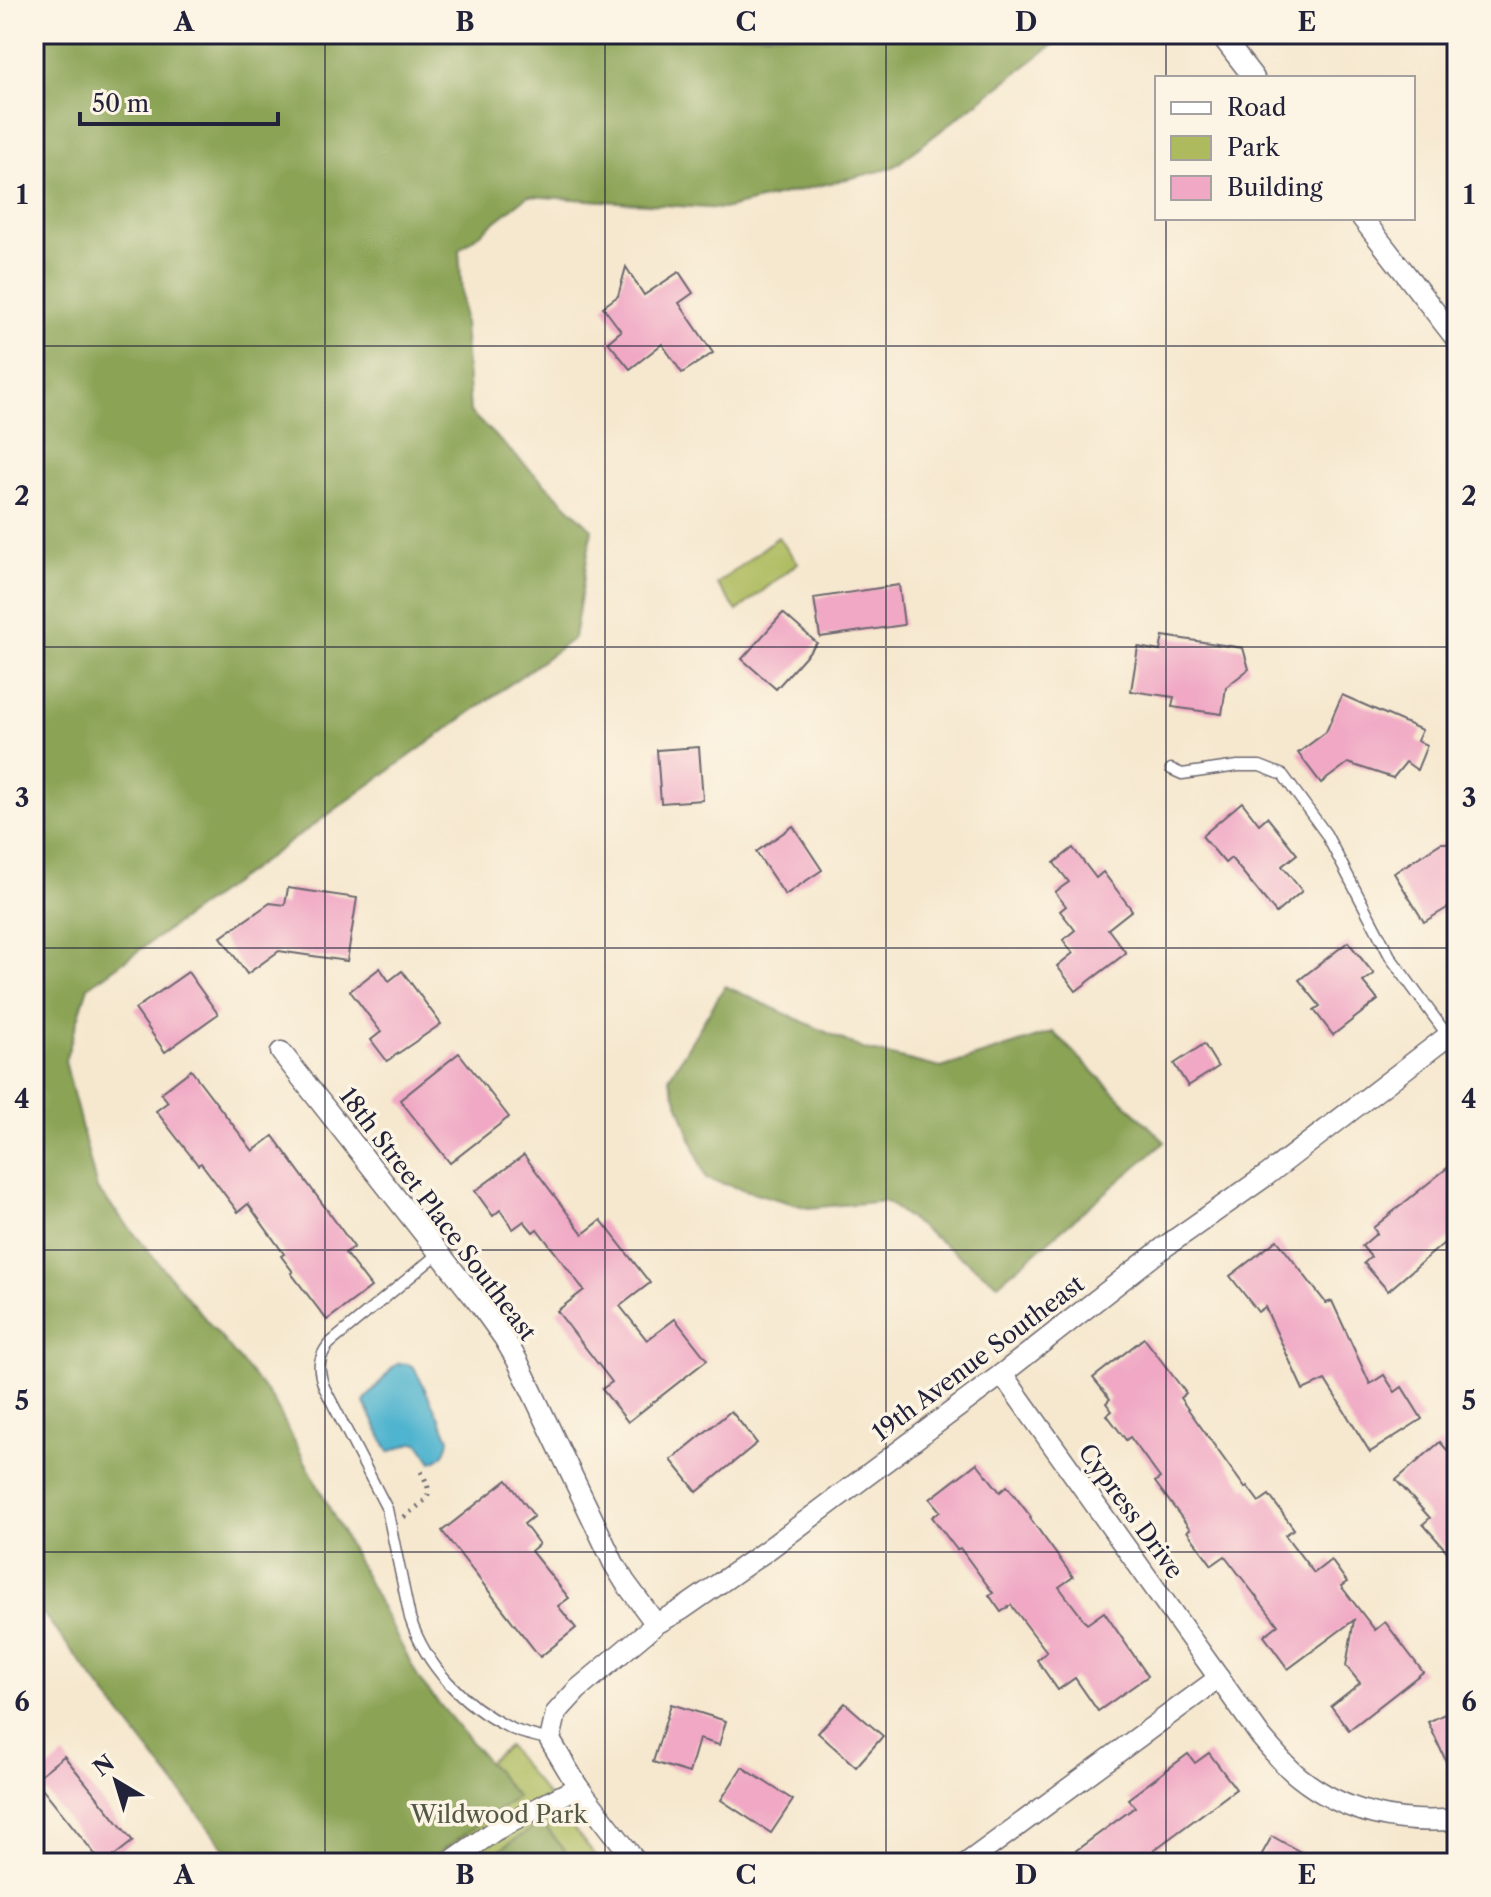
<svg xmlns="http://www.w3.org/2000/svg" width="1491" height="1897" font-family="'Libre Caslon Text',serif">
<style>
.green{fill:#adbb5e;stroke:#686e4c;stroke-width:2}
.forest{fill:#8aa355;stroke:#566248;stroke-width:2}
.water{fill:#50b4cf;stroke:#396b85;stroke-width:2}
.building{fill:#f0a8c4}
.lines{fill:none;stroke-linecap:round;stroke-linejoin:round}
.lane-casing{stroke:#6c676f;stroke-width:13}
.street-casing{stroke:#6c676f;stroke-width:23}
.path{stroke:#6c676f;stroke-width:5;stroke-dasharray:2 6;stroke-linecap:butt}
.lane{stroke:#fff;stroke-width:10}
.street{stroke:#fff;stroke-width:20}
.grid{fill:none;stroke:#22223b;stroke-width:2;stroke-opacity:0.55}
.labels{text-anchor:middle;dominant-baseline:central;stroke-width:7;stroke-linejoin:round;paint-order:stroke}
.street-label{font-size:24px;fill:#22223b;stroke:#fcf5e5}
.park-label{font-size:24px;fill:#535847;stroke:#fcf5e5}
.neatline{fill:none;stroke:#22223b;stroke-width:3}
.grid-label{font-size:26px;text-anchor:middle;font-weight:bold;fill:#22223b}
</style>
<rect width="100%" height="100%" fill="#fcf5e5"/>
<filter id="ink" filterUnits="userSpaceOnUse"><feTurbulence type="fractalNoise" baseFrequency=".0125" numOctaves="2"/><feDisplacementMap in="SourceGraphic" scale="16" xChannelSelector="R" yChannelSelector="G"/><feConvolveMatrix kernelMatrix="1 2 1 2 8 2 1 2 1" color-interpolation-filters="sRGB"/></filter>
<filter id="wash" filterUnits="userSpaceOnUse"><feTurbulence type="fractalNoise" baseFrequency=".006" numOctaves="4" result="noise"/><feDisplacementMap in="SourceGraphic" scale="32" xChannelSelector="R" yChannelSelector="G"/><feGaussianBlur stdDeviation="1.8" result="paint"/><feColorMatrix in="noise" values="0 0 0 0 0 0 0 0 0 0 0 0 0 0 0 0 0 1.4 0 .05"/><feComposite in="paint" operator="in"/></filter>
<g filter="url(#wash)">
<rect width="100%" height="100%" fill="#f6e8cf"/>
<g class="green">
<path d="M778,537L798,563L737,611L717,584Z"/>
<path d="M508,1746L601,1863H356Z"/>
</g>
<g class="forest">
<path d="M34,34H1067L892,168L723,209L528,196L459,250L470,412L592,529L574,638L88,987L65,1061L97,1189L273,1400L420,1681L517,1797L436,1855L419,1863H236L34,1602Z"/>
<path d="M725,986L863,1049L941,1068L1053,1032L1165,1142L998,1284L885,1201L808,1208L706,1179L669,1078Z"/>
<path d="M542,1822L575,1863H479Z"/>
</g>
<path class="water" d="M399,1363L408,1364L414,1367L449,1438C448,1450 444,1457 432,1462L419,1443H412L389,1452L364,1402L393,1367Z"/>
<g id="blocks">
<g class="building">
<path d="M626,267L644,295L679,272L693,293L679,303L713,353L682,373L662,344L630,369L608,342L621,331L603,307L618,296Z"/>
<path d="M899,585L904,625L820,637L814,598Z"/>
<path d="M783,613L817,643L776,689L742,659Z"/>
<path d="M1163,636L1243,648L1249,669L1226,687L1222,714L1172,707L1174,697L1131,691L1138,647L1160,651Z"/>
<path d="M1342,695L1422,730L1417,741L1427,745L1417,770L1406,762L1393,778L1348,763L1321,783L1298,753L1326,732Z"/>
<path d="M699,747L703,800L661,803L657,750Z"/>
<path d="M1242,802L1259,824L1267,817L1297,854L1282,866L1302,891L1276,913L1231,858L1225,863L1202,836Z"/>
<path d="M793,826L822,870L785,895L756,852Z"/>
<path d="M1441,843H1457V902L1424,922L1394,873Z"/>
<path d="M1073,848L1096,878L1103,872L1132,910L1108,929L1126,953L1076,991L1057,966L1073,953L1063,940L1075,930L1060,911L1066,906L1055,892L1069,882L1054,863Z"/>
<path d="M288,888L357,898L347,961L279,951L247,974L221,937L270,903L285,905Z"/>
<path d="M1348,942L1374,974L1363,982L1378,1000L1333,1035L1314,1010L1320,1006L1299,980Z"/>
<path d="M380,968L389,981L402,971L441,1024L387,1061L371,1040L381,1032L350,991Z"/>
<path d="M188,972L218,1014L165,1052L135,1009Z"/>
<path d="M1204,1044L1218,1067L1188,1086L1174,1064Z"/>
<path d="M459,1053L509,1117L450,1163L400,1100Z"/>
<path d="M191,1070L253,1151L273,1136L354,1247L345,1253L371,1287L327,1320L291,1273L293,1272L281,1256L284,1254L248,1204L238,1212L201,1163L198,1165L156,1111L168,1102L161,1093Z"/>
<path d="M524,1155L583,1234L601,1220L650,1283L620,1306L647,1340L675,1319L707,1360L628,1422L602,1389L612,1382L557,1311L584,1290L537,1229L533,1232L524,1221L513,1229L500,1210L493,1216L475,1191Z"/>
<path d="M1457,1160V1232L1388,1291L1364,1263L1371,1257L1362,1246L1377,1233L1373,1228Z"/>
<path d="M1277,1240L1326,1303L1332,1301L1370,1384L1384,1375L1395,1392L1402,1387L1422,1419L1370,1452L1325,1380L1303,1390L1265,1307L1258,1312L1230,1276Z"/>
<path d="M1144,1338L1186,1393L1180,1398L1245,1488L1247,1486L1259,1502L1269,1495L1294,1529L1285,1535L1314,1573L1331,1560L1347,1582L1341,1586L1375,1630L1385,1622L1423,1672L1349,1730L1331,1706L1360,1683L1346,1666L1354,1620L1288,1669L1264,1636L1278,1625L1225,1556L1212,1565L1187,1531L1190,1529L1155,1482L1160,1478L1130,1437L1126,1440L1107,1415L1112,1411L1106,1403L1110,1399L1093,1378Z"/>
<path d="M731,1411L757,1443L697,1492L671,1460Z"/>
<path d="M1440,1442L1457,1461V1563L1423,1524L1430,1518L1396,1480Z"/>
<path d="M977,1463L1000,1492L1007,1486L1031,1517L1030,1518L1073,1577L1059,1587L1087,1624L1104,1612L1148,1676L1098,1711L1075,1678L1058,1690L1037,1660L1047,1652L1011,1605L1001,1612L989,1595L993,1593L960,1548L957,1550L932,1517L940,1511L930,1499Z"/>
<path d="M507,1480L534,1516L524,1524L539,1544L531,1551L569,1598L558,1606L576,1628L540,1657L442,1531Z"/>
<path d="M845,1703L883,1736L856,1767L818,1733Z"/>
<path d="M671,1704L726,1721L719,1745L699,1739L689,1773L653,1762Z"/>
<path d="M1457,1708V1785L1428,1722Z"/>
<path d="M1209,1753L1236,1789L1154,1850L1153,1854L1140,1863H1059L1135,1807L1128,1799L1188,1754L1195,1763Z"/>
<path d="M64,1756L133,1841L105,1863H102L35,1779Z"/>
<path d="M742,1767L793,1800L771,1833L721,1800Z"/>
<path d="M1272,1836L1320,1863H1257Z"/>
</g>
</g>
</g>
<g filter="url(#ink)">
<use href="#blocks" fill-opacity="0" stroke="#6c676f" stroke-width="2"/>
<g class="lines">
<defs>
<g id="lane">
<path d="M1171,769L1182,774L1238,766H1260L1283,775L1326,834L1391,958L1448,1036"/>
<path d="M439,1253L329,1344C317,1359 318,1370 324,1387L387,1509L410,1618C426,1666 463,1705 508,1727C521,1734 537,1736 550,1740"/>
</g>
<g id="street">
<path d="M1220,34L1254,78"/>
<path d="M1362,218L1457,340"/>
<path d="M281,1052L481,1306L504,1338L518,1362L614,1564L625,1582L656,1624"/>
<path d="M1002,1374L1261,1737C1273,1751 1285,1766 1299,1777C1344,1813 1400,1825 1457,1819"/>
<path d="M449,1863L494,1831L578,1787"/>
<path d="M637,1863L578,1787L550,1740L556,1713L577,1690L656,1624L681,1610L766,1551L1002,1374L1163,1248L1267,1175L1457,1029"/>
<path d="M967,1863L1219,1678"/>
</g>
</defs>
<use href="#lane" class="lane-casing"/>
<use href="#street" class="street-casing"/>
<path class="path" d="M404,1517C430,1496 436,1498 418,1466"/>
<use href="#lane" class="lane"/>
<use href="#street" class="street"/>
</g>
</g>
<path class="grid" d="M325,34V1863M605,34V1863M886,34V1863M1166,34V78M1166,218V1863M34,346H1457M34,647H1457M34,948H1457M34,1250H1457M34,1552H1457"/>
<g class="labels">
<g class="street-label">
<text transform="translate(438 1214) rotate(53)">18th Street Place Southeast</text>
<text transform="translate(978 1358) rotate(-37)">19th Avenue Southeast</text>
<text transform="translate(1131 1511) rotate(54)">Cypress Drive</text>
</g>
<g class="park-label">
<text x="499" y="1814">Wildwood Park</text>
</g>
</g>
<rect width="1491" height="1897" fill="none" stroke="#fcf5e5" stroke-width="88"/>
<rect x="1155" y="76" width="260" height="144" fill="#fcf5e5" stroke="#a5a1a1" stroke-width="2"/>
<rect x="1171" y="102" width="40" height="12" fill="#ffffff" stroke="#a5a1a1" stroke-width="2"/>
<text x="1227" y="116" font-size="24" fill="#22223b">Road</text>
<rect x="1171" y="136" width="40" height="24" fill="#adbb5e" stroke="#a5a1a1" stroke-width="2"/>
<text x="1227" y="156" font-size="24" fill="#22223b">Park</text>
<rect x="1171" y="176" width="40" height="24" fill="#f0a8c4" stroke="#a5a1a1" stroke-width="2"/>
<text x="1227" y="196" font-size="24" fill="#22223b">Building</text>
<g transform="translate(116 1781) rotate(322)" stroke="#fcf5e5" stroke-width="6" paint-order="stroke">
<path d="M0-6L14 30L0 20L-14 30Z" fill="#22223b"/>
<text y="-12" font-size="22" font-weight="bold" text-anchor="middle" fill="#22223b">N</text>
</g>
<path d="M80 112v12h198v-12" fill="none" stroke="#22223b" stroke-width="4"/>
<text x="92" y="112" font-size="24" fill="#22223b" stroke="#fcf5e5" stroke-width="6" paint-order="stroke">50 m</text>
<rect x="44" y="44" width="1403" height="1809" class="neatline"/>
<g class="grid-label">
<text x="184" y="31">A</text>
<text x="465" y="31">B</text>
<text x="746" y="31">C</text>
<text x="1026" y="31">D</text>
<text x="1307" y="31">E</text>
<text x="22" y="204">1</text>
<text x="1469" y="204">1</text>
<text x="22" y="505">2</text>
<text x="1469" y="505">2</text>
<text x="22" y="807">3</text>
<text x="1469" y="807">3</text>
<text x="22" y="1108">4</text>
<text x="1469" y="1108">4</text>
<text x="22" y="1410">5</text>
<text x="1469" y="1410">5</text>
<text x="22" y="1711">6</text>
<text x="1469" y="1711">6</text>
<text x="184" y="1884">A</text>
<text x="465" y="1884">B</text>
<text x="746" y="1884">C</text>
<text x="1026" y="1884">D</text>
<text x="1307" y="1884">E</text>
</g>
</svg>
